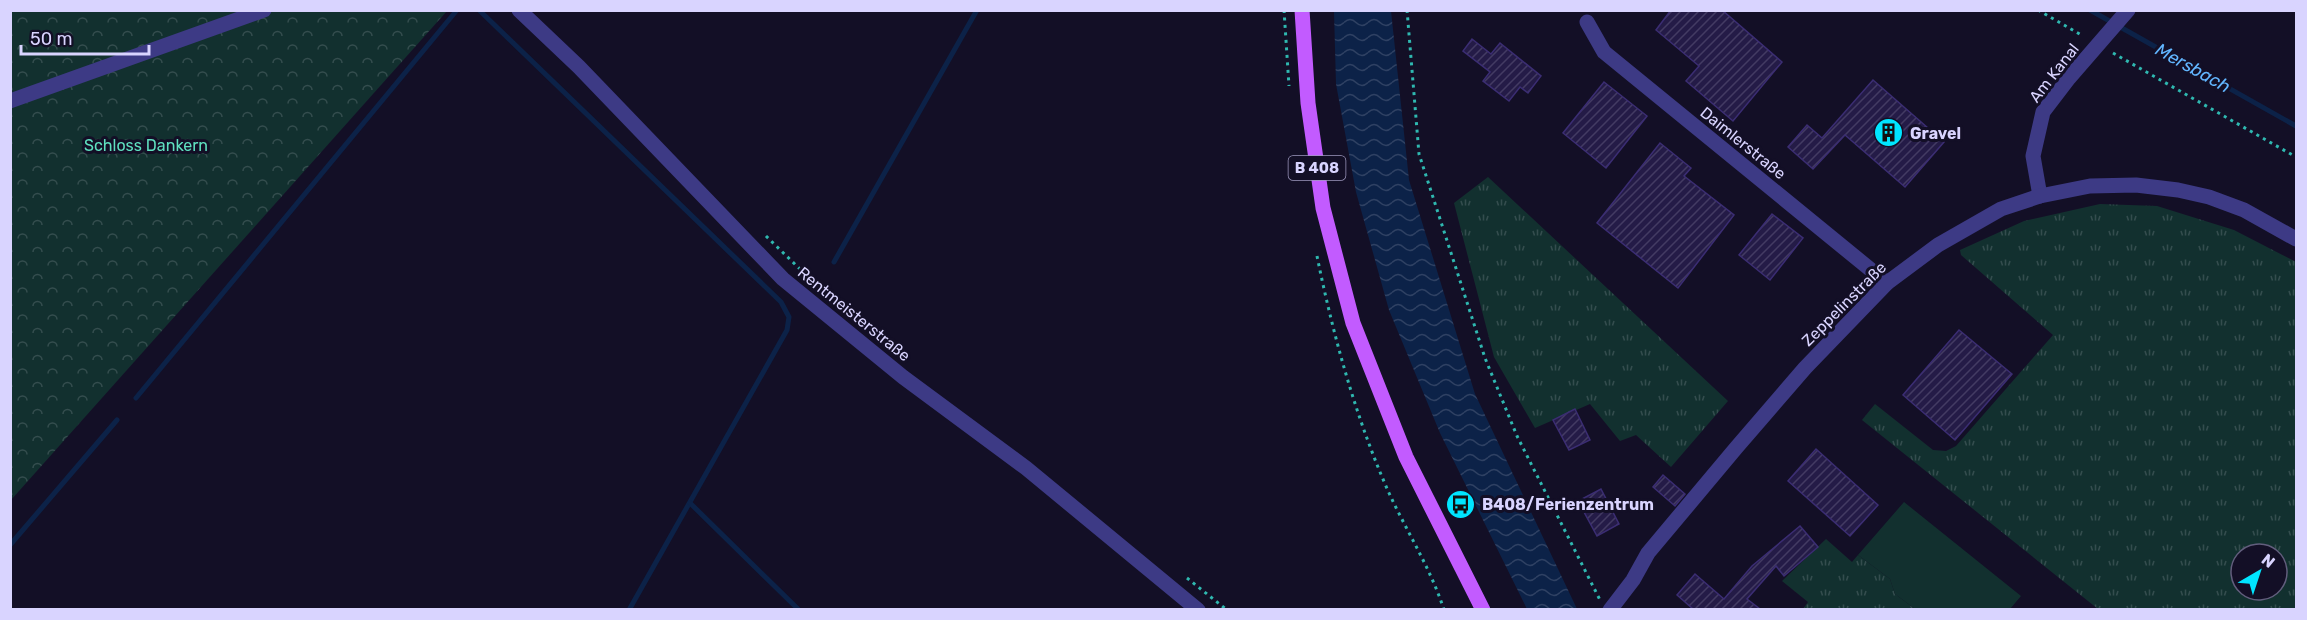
<svg xmlns="http://www.w3.org/2000/svg" width="2307" height="620" font-family="Rubik,sans-serif">
<style>
.grass{fill:url(#grass-tufts);fill-rule:evenodd}
.park{fill:url(#park-crowns)}
.garden{fill:#12302f}
.water{fill:url(#water-waves)}
.lines{fill:none;stroke-linecap:round;stroke-linejoin:round}
.stream{stroke:#0c2248;stroke-width:5}
.building{fill:url(#building-hatch);stroke:#3b2d73;stroke-width:1.5}
.path{stroke:#2fb8b0;stroke-width:3;stroke-dasharray:3 4.5;stroke-linecap:butt}
.minor{stroke:#3d3a85;stroke-width:15}
.major{stroke:#c25bff;stroke-width:15}
.labels{text-anchor:middle;dominant-baseline:central;stroke-width:6;stroke-linejoin:round;paint-order:stroke}
.shield{fill:#130f26;stroke:#9e99be;stroke-width:1.5}
.shield-label{font-size:15px;font-weight:bold;fill:#d9d4ff}
.street-label{font-size:16px;fill:#d9d4ff;stroke:#130f26}
.poi-label{font-size:16px;font-weight:bold;fill:#d9d4ff;stroke:#130f26;text-anchor:start}
.park-label{font-size:16px;fill:#5fe0c0;stroke:#130f26}
.water-label{font-size:18px;font-style:italic;fill:#62b6ff;stroke:#130f26}
</style>
<defs>
<pattern id="grass-tufts" width="24" height="20" patternUnits="userSpaceOnUse" patternTransform="scale(1.5)"><rect width="24" height="20" fill="#12302f"/><path d="M3 7l-1-3M5 7V3M7 7l1-3M15 17l-1-3M17 17v-4M19 17l1-3" fill="none" stroke="#344d4e"/></pattern>
<pattern id="park-crowns" width="20" height="18" patternUnits="userSpaceOnUse" patternTransform="scale(1.5)"><rect width="20" height="18" fill="#12302f"/><path d="M2 6a3 3 0 1 1 6 0M12 15a3 3 0 1 1 6 0" fill="none" stroke="#344d4e"/></pattern>
<pattern id="water-waves" width="16" height="10" patternUnits="userSpaceOnUse" patternTransform="scale(1.5)"><rect width="16" height="10" fill="#0c2248"/><path d="M0 5q4-4 8 0t8 0" fill="none" stroke="#2f4163"/></pattern>
<pattern id="building-hatch" width="6" height="6" patternUnits="userSpaceOnUse" patternTransform="scale(1.5)"><rect width="6" height="6" fill="#241b47"/><path d="M-1 1l2-2M0 6l6-6M5 7l2-2" fill="none" stroke="#433b63"/></pattern>
</defs>
<rect width="100%" height="100%" fill="#130f26"/>
<g class="grass">
<path d="M1488,177L1728,401L1671,467L1636,435L1620,441L1590,404L1535,428L1494,357L1454,203Z"/>
<path d="M2100,204L2157,206L2234,230L2296,262V609H2098L1862,420L1875,404L1933,450L1946,451L1956,446L2053,335L1961,255L1960,250L2024,221ZM2241,554H2277V590H2241Z"/>
<path d="M1826,539L1852,562L1858,555L1890,579L1895,594L1915,609H1803L1808,602L1782,581Z"/>
</g>
<path class="park" d="M11,11H447L11,500Z"/>
<path class="garden" d="M1904,502L2021,596L2010,609H1915L1895,594L1890,579L1858,555Z"/>
<path class="water" d="M1334,11H1391L1409,180L1475,394L1577,609H1527L1440,433L1389,310L1356,192L1336,84Z"/>
<g class="lines">
<g class="stream">
<path d="M479,10L781,302L789,317L787,330L629,610"/>
<path d="M2090,10L2296,126"/>
<path d="M834,262L977,10"/>
<path d="M136,398L457,10"/>
<path d="M690,503L799,610"/>
<path d="M10,545L117,420"/>
</g>
</g>
<g class="building">
<path d="M1671,10H1722L1782,62L1733,121L1686,81L1699,66L1656,30Z"/>
<path d="M1472,39L1491,54L1500,43L1541,76L1528,93L1520,87L1509,101L1483,81L1490,72L1463,51Z"/>
<path d="M1873,80L1944,142L1905,187L1845,135L1813,169L1788,147L1807,125L1822,138Z"/>
<path d="M1604,82L1647,116L1606,168L1563,133Z"/>
<path d="M1660,143L1691,168L1684,176L1734,215L1678,288L1597,223Z"/>
<path d="M1772,214L1803,238L1770,280L1739,255Z"/>
<path d="M1959,330L2012,374L1955,440L1903,395Z"/>
<path d="M1575,409L1590,440L1569,450L1553,420Z"/>
<path d="M1816,449L1878,505L1850,536L1788,481Z"/>
<path d="M1663,475L1685,494L1675,506L1653,487Z"/>
<path d="M1601,489L1619,524L1597,536L1578,501Z"/>
<path d="M1800,526L1818,547L1784,576L1776,566L1747,599L1760,609H1693L1677,595L1695,574L1724,599L1752,566Z"/>
</g>
<g class="lines">
<g class="path">
<path d="M1284,10L1289,86"/>
<path d="M1407,10L1419,154L1485,358L1517,436L1600,600"/>
<path d="M2038,10L2083,36"/>
<path d="M2113,53L2296,157"/>
<path d="M766,236L806,275"/>
<path d="M1317,256C1333,335 1356,419 1389,493C1407,532 1431,569 1444,610"/>
<path d="M1187,578L1227,610"/>
</g>
<g class="minor">
<path d="M519,10L579,67L783,279L903,377L1026,468L1198,610"/>
<path d="M1587,22L1604,52L1887,283"/>
<path d="M10,101L264,10"/>
<path d="M2040,196L2033,156L2043,112L2069,78L2128,10"/>
<path d="M1610,610L1633,580L1648,553L1736,448L1805,368L1887,283L1938,245L2001,209L2040,196L2090,186L2136,185L2178,190L2209,197L2244,210L2296,239"/>
</g>
<path class="major" d="M1302,10L1308,103L1323,208L1353,323L1406,457L1483,610"/>
</g>
<defs>
<symbol id="building-disc" viewBox="-11 -11 22 22"><circle r="9.5" fill="#00e5ff" stroke="#130f26"/><path d="M-4-6H4V6H1V3H-1V6H-4ZM-2.5-4.3h1.7v1.8h-1.7ZM.8-4.3h1.7v1.8H.8ZM-2.5-1h1.7V.8h-1.7ZM.8-1h1.7V.8H.8Z" fill="#111"/></symbol>
<symbol id="bus-disc" viewBox="-11 -11 22 22"><circle r="9.5" fill="#00e5ff" stroke="#130f26"/><path d="M-5-6H5V4H4V6H2V4H-2V6H-4V4H-5ZM-3.5-4V0h7V-4ZM-3.5 1.2v1.5H-2V1.2ZM2 1.2v1.5H3.5V1.2Z" fill="#111"/></symbol>
</defs>
<g fill-rule="evenodd">
<use href="#building-disc" x="1872" y="116" width="33" height="33"/>
<use href="#bus-disc" x="1444" y="488" width="33" height="33"/>
</g>
<g class="labels">
<rect class="shield" x="1288.5" y="156" width="57" height="24" rx="4.5"/>
<g class="shield-label">
<text x="1317" y="168">B 408</text>
</g>
<g class="street-label">
<text transform="translate(2054 73) rotate(-52)">Am Kanal</text>
<text transform="translate(1743 143) rotate(39)">Daimlerstraße</text>
<text transform="translate(1844 304) rotate(-45)">Zeppelinstraße</text>
<text transform="translate(854 314) rotate(39)">Rentmeisterstraße</text>
</g>
<g class="poi-label">
<text x="1910" y="133">Gravel</text>
<text x="1482" y="504">B408/Ferienzentrum</text>
</g>
<g class="park-label">
<text x="146" y="145">Schloss Dankern</text>
</g>
<g class="water-label">
<text transform="translate(2193 68) rotate(29)">Mersbach</text>
</g>
</g>
<rect width="2307" height="620" fill="none" stroke="#d9d4ff" stroke-width="24"/>
<g transform="translate(2259 572) rotate(39)"><circle r="28" fill="#130f26" stroke="#625e7d" stroke-width="1.5"/>
<path d="M0-4.5L10 22L0 15L-10 22Z" fill="#00e5ff"/>
<text y="-9" font-size="16" font-weight="bold" text-anchor="middle" fill="#d9d4ff">N</text>
</g>
<path d="M21 45v9h128v-9" fill="none" stroke="#d9d4ff" stroke-width="3"/>
<text x="30" y="45" font-size="18" fill="#d9d4ff" stroke="#130f26" stroke-width="4.5" paint-order="stroke">50 m</text>
</svg>
